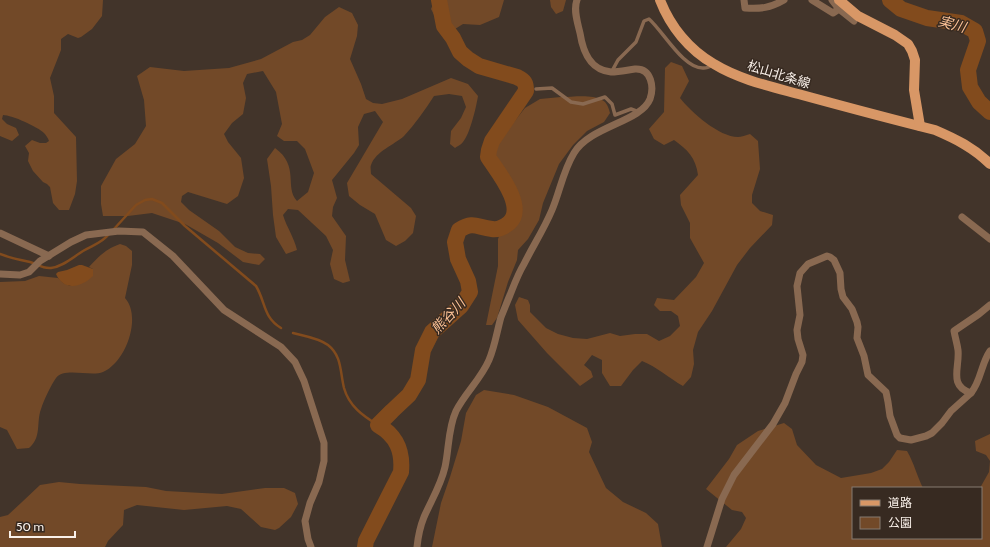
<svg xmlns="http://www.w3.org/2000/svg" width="990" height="547" font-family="Cabin,'Noto Sans JP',sans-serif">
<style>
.green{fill:#724928}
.water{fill:#824b1d}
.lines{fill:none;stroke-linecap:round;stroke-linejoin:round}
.stream{stroke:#824b1d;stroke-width:2.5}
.river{stroke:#824b1d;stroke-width:16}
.service{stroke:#896951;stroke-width:3.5}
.minor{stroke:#896951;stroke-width:7}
.primary{stroke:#d89766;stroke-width:10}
.labels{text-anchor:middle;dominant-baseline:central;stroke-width:3;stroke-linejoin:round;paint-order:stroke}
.street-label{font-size:13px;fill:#faf1ea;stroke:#372a21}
.water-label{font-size:14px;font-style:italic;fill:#fcc195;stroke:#372a21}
</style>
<rect width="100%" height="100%" fill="#42342a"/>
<g class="green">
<path d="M0,0H103L102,16L92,29L81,37L78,38L68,34L61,39V50L50,78L54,96V113L76,137L77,181L75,194L69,210H59L53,203L50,187L47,184L43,182L33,171L28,161L29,153L25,146L32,140L40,143H46L49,141C48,138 46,135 44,133C38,127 12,115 3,115L2,119L7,124L16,128L19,135L12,141L0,136Z"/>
<path d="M435,0H504L499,17L480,25L463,24L455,29L447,32C441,25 435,18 431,9Z"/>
<path d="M550,0H566L563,11L556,14L551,7Z"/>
<path d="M339,7L352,13L358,25L357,36L350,59L361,84L366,99L373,103L382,104L402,99L451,78L468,84L478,96C476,108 470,134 463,142C461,145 457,146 455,148L450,144L451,131L461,118L466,107L462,96L449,94L434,96C425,110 415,124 404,136C394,145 376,151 371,165C370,167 371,171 371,174L411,208L416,216L413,233L405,241L396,246L386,240L375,214L360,205L349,196L347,183L383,122L375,111L364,114L358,127L359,145L354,153L332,180L337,198L333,207L332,216L346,236L345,260L350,281L343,283L334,279L330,264L333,250L326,236L298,210L288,209L283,215C287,228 294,237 297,250L286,254L276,237L273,215L271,186L267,159L275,148C300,166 284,187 297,201L308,192L314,173L305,149L297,141H284L277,136L282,124L276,92L263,71L247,74L243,83L246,98L243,114L232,123L224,134L228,142L241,158L244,178L238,196L227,204L188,192L182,196L181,202L189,210L219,231L235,247L248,253L260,254L265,259L259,265L243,262L218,243L185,224L152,213L128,216H103L101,204V186L116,159L135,144L146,126L144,100L137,76L150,67L184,71L229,68L261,59L293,42L302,40L310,35L325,17Z"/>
<path d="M671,62L682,66L689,81L680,98C691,112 719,137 738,137C741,137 746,135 750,134L758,141L760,169L752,195V203L760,211L773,215L772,225L750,248L737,265L712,311L698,332L693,350L694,364L691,377L683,386C669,378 657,367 642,361L633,370L621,386H610L602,373V360L592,355L584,365L591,371L593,377L580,386L547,353L518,320L515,305L519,297L528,300L530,305V312L546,328L558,334L573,338L587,339L610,333L620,336L635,334H647L659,341L670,336L680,326L678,316L671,311H660L654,305L657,298L674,300L696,277L704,263L690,238V223L681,205L680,195L698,175C696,158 687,149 674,140L664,145L654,139L649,129L664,112L665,68Z"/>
<path d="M561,97C573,97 592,94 602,100C607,102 609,109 610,113L604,122L587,131L573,145L559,164L543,203L539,220L528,239L518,250L517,260L508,282L497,318L492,325H486L498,266V239L506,219L508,205L504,182L493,158L496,145L525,108L540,99Z"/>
<path d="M120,244L126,246L132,251V265L125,298C142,317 126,362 103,372C91,377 64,367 56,378C51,385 44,400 41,409C36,423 42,437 29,448L17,449L7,430L0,427V282L25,281L39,276L58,278L63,283L70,286L93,269L89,267C99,256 106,249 120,244Z"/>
<path d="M484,390L514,395L548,407L587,428L592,442L589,452L606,488L623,502L646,513L658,524L662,547H432L441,503L450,477L461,441L466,413L476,395Z"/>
<path d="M784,423L792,429L797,445L816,465L841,478L871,473L882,469L889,462L897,450L907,451C914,463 917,476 923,488H853V538H981L980,488L989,472L990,461L986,455L976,451L975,441L990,434V547H726L741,529L746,518L742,512L732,510L706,489L729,459L737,445L758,431Z"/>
<path d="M59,482L80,484L146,487L166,491L202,493L222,494L265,488H284L295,493L298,504L291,517L279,528L275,530L261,527L241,509L227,506L184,510L137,505L124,510L123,525L108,541L105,547H0V517L8,515L22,502L40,485Z"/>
</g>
<path class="water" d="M79,265H82L93,269V276C82,287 64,292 56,274L58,272L67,270Z"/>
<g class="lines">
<g class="stream">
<path d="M114,229L136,205L145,200L152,199L162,203L185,226L256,286C266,303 263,317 281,328"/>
<path d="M0,254C10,258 20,260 30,262C37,264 43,269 51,268C64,266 73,257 83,251C93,245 102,243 109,234"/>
<path d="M293,333C305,336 319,338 328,345C342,356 340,372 344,388C349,406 363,416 378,425"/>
</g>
<g class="river">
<path d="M890,0L901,9L927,18L961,23L975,31L978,41L968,70L970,87L979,102L990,112"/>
<path d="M365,547L366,541L401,472C403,451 397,436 378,425L392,411L409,395L418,380L423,350L432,332L461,306L470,292L468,281L458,259L455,242L459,230C474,221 476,227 492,229C498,230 504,227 509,223C527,207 497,171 488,157L489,150L492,141L526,91C526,83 525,81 517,77L479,66L468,59L460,52L453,38L444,26L439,0"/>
</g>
<g class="service">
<path d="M612,71L618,60L636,42L644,21L649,19C663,31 684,70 704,68C707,68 711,66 713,65"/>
<path d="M536,89L552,88L571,102L583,104L605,97L612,104L615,115L631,109L639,112"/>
</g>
<g class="minor">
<path d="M744,0L745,8C761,9 770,8 784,0"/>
<path d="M812,0L833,13L839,9L832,0"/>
<path d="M839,9L854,21"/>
<path d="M962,217L990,239"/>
<path d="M0,233L49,256"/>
<path d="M0,274L20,275L29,272L40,261L71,242L86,235L119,231L143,232L173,256L224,310L281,347L295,362L304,381L324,443V461L319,482L310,503L305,521L308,539L311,547"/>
<path d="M990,305L979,314L954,331C955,337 957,343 958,350C960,367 948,386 971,393C981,381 981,364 990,351"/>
<path d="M417,547C418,537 420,527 424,517C431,501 441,485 445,467C449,449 448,428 456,411C465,393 481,379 489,360C495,346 497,331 501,317C504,310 507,302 510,295C514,285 518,274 524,264C533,246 544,229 552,210C560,191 563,171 574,153C590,126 641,122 650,99C654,88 652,68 635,69C627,70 620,72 611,72C590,70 583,52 580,33C578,24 573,10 577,0"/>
<path d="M707,547L722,499L734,475L773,424L785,403L796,374L802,362L803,355L798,339L797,330L800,315L797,286L800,273L808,264L827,256L830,257L834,260L840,273L841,289L843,297L852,309L857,322L858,327L857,338L864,356L868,375L886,392L888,402L890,416L897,435L900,438L911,440L926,436L932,433L942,423L951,411L971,393"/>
</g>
<g class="primary">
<path d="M660,0C670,26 689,50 714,64C740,80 773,87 802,95C846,107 891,119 935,130C956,139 974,148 990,164"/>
<path d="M839,0L858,16L895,35L908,44L912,51L915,60L914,90L920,126"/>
</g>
</g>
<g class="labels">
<g class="street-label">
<text transform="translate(779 74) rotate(17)">松山北条線</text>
</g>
<g class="water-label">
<text transform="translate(952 24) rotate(15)">実川</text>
<text transform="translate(448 316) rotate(-47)">熊谷川</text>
</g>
</g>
<rect x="852" y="487" width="130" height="52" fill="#372a21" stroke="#857a71"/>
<rect x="860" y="500" width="20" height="6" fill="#d89766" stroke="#857a71"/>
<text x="888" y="507" font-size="12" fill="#faf1ea">道路</text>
<rect x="860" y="517" width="20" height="12" fill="#724928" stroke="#857a71"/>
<text x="888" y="527" font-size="12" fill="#faf1ea">公園</text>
<path d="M10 531v6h65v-6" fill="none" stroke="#faf1ea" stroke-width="2"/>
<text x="16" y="531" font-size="12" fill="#faf1ea" stroke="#372a21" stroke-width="3" paint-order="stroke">50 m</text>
</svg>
